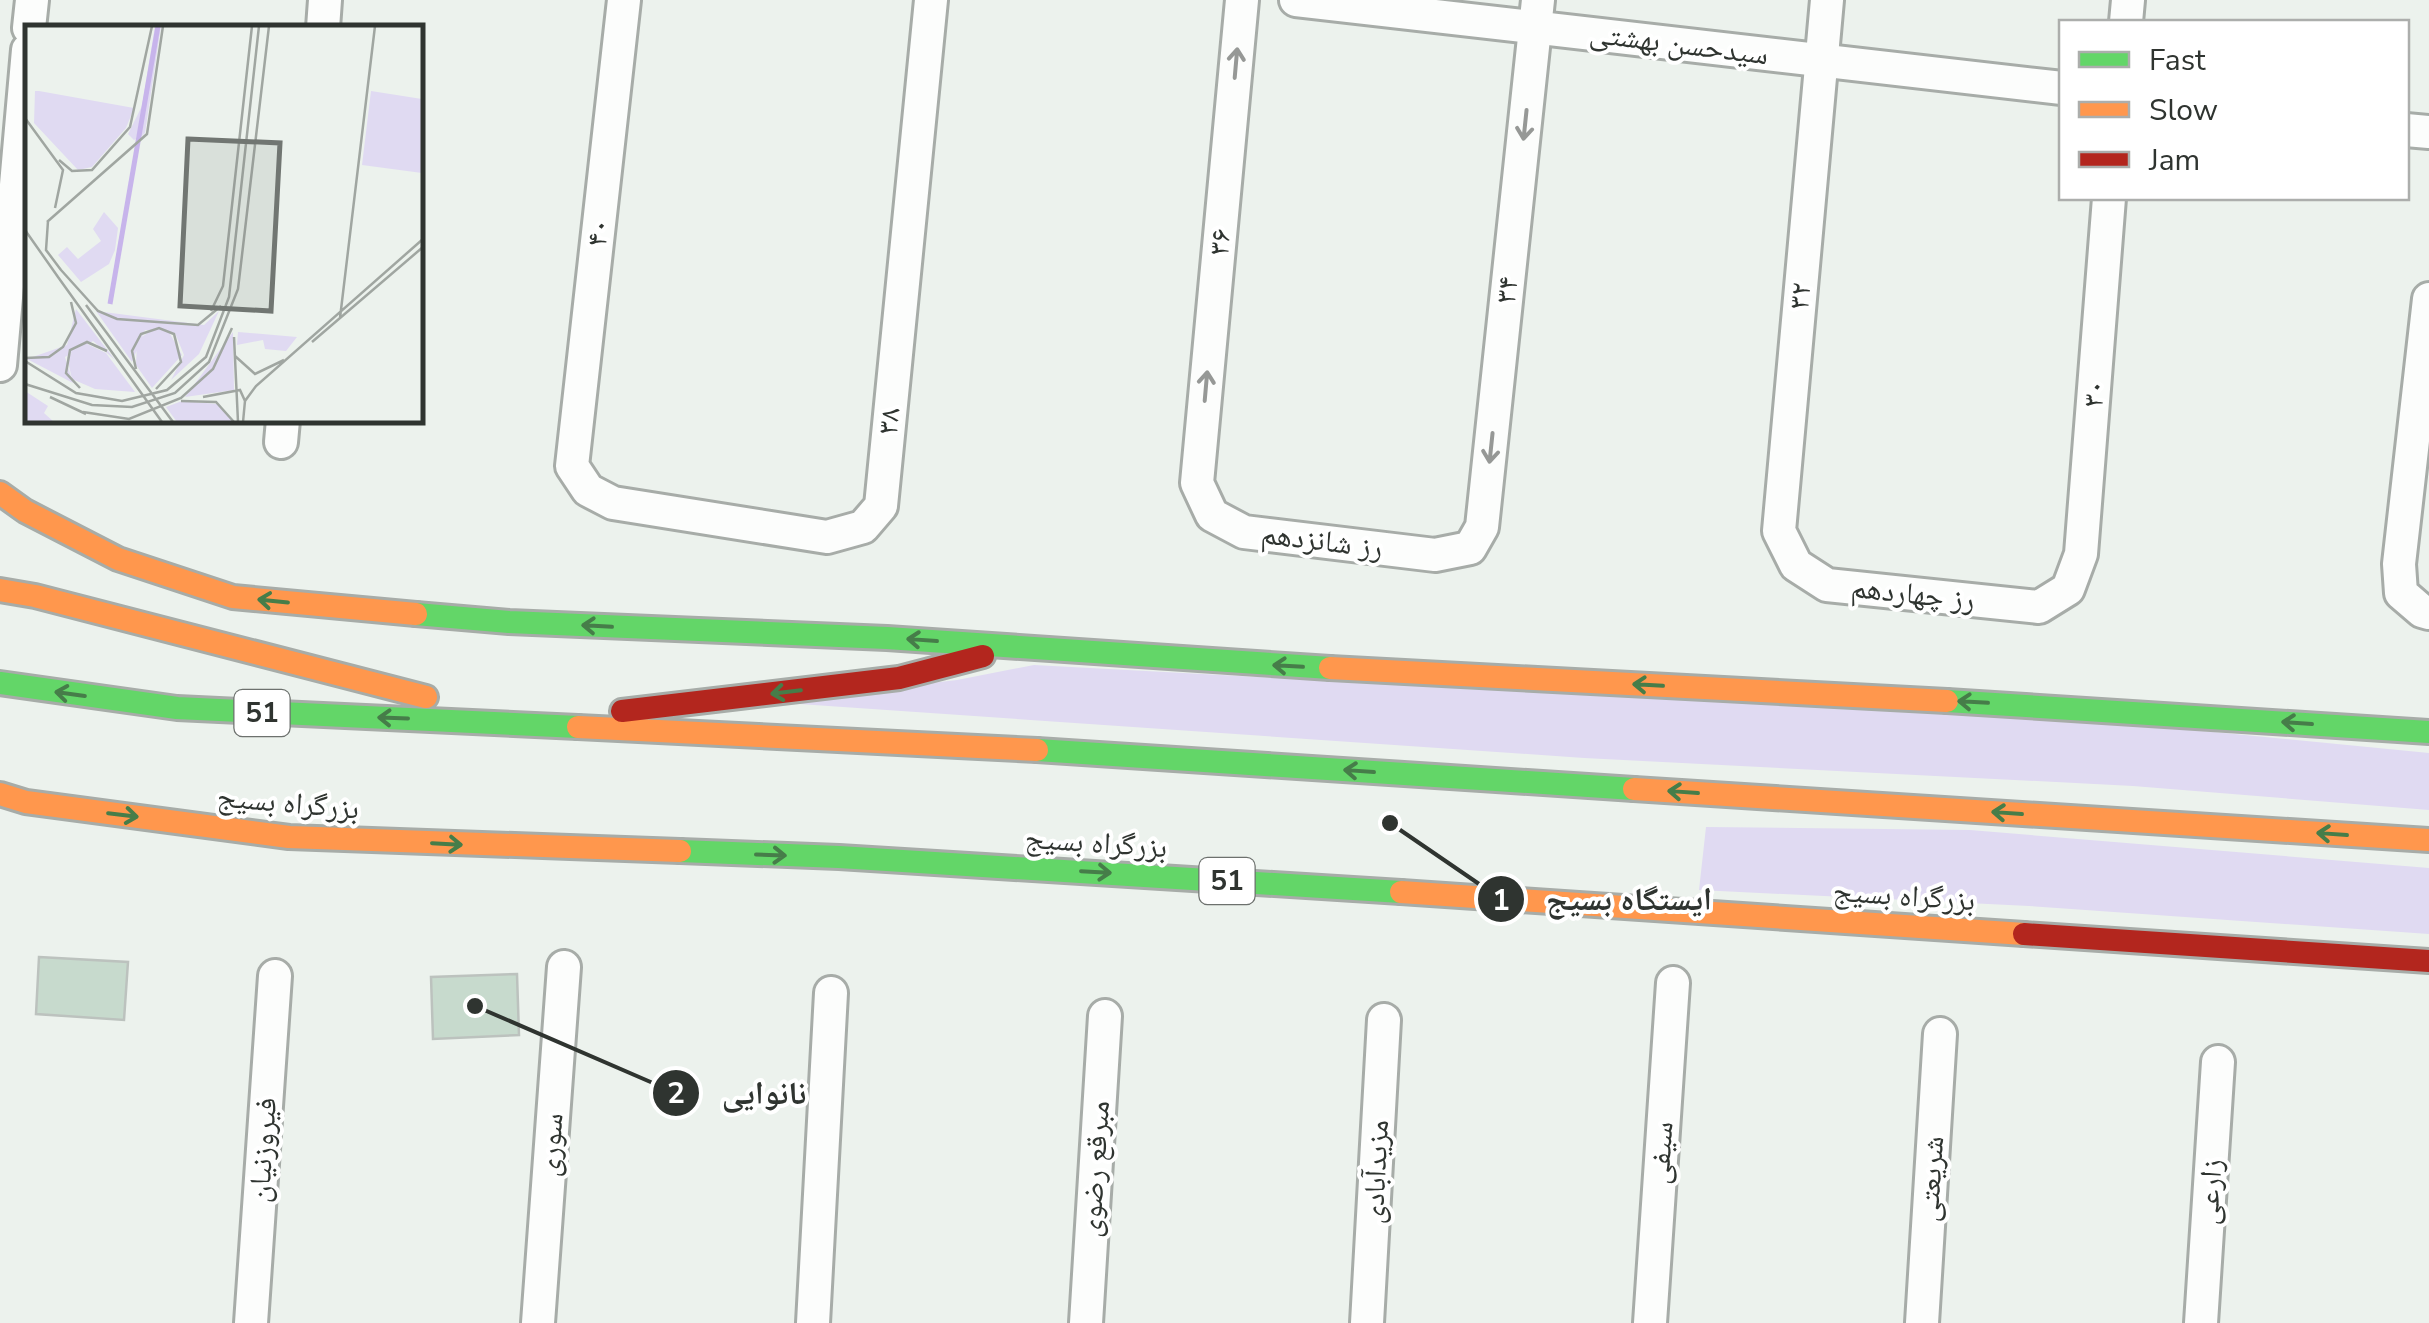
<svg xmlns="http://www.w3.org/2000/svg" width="2429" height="1323" font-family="'Nunito Sans','Noto Naskh Arabic',sans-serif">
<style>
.green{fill:#e0daf2}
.building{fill:#c7dacd;stroke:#bcc2be;stroke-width:2.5}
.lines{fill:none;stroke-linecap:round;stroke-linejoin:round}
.street-casing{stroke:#a7aca8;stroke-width:38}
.fast-casing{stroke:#a7aca8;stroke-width:28}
.slow-casing{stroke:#a7aca8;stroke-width:28}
.jam-casing{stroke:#a7aca8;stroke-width:28}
.street{stroke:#fcfdfc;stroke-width:32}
.fast{stroke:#63d668;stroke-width:22}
.slow{stroke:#ff974d;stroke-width:22}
.jam{stroke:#b3261e;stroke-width:22}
.oneway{stroke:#969896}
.oneway2{stroke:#467d49}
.labels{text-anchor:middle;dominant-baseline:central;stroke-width:8;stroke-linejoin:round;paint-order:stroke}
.shield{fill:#fff;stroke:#6d716e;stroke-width:2.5}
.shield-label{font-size:28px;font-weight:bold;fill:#2f3430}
.street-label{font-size:30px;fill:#2f3430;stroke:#fff}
.inset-river{fill:none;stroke:#c7b4eb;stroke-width:5}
.inset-road{fill:none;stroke:#a0a6a1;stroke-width:2.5}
.view{fill:#717672;fill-opacity:0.15;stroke:#717672;stroke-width:5}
.inset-edge{fill:none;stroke:#2f3430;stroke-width:5}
.leader{fill:none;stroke:#2f3430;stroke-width:4}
.callout-dot{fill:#2f3430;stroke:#fff;stroke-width:4}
.mark-label{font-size:30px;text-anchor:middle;font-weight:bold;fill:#fff}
.callout-label{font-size:32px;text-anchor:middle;font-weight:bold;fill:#2f3430;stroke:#fff;stroke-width:8;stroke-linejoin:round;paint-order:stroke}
</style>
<rect width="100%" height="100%" fill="#ecf2ed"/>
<g class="green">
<path d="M1034,665L2122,723L2429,753V810L2133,786L1584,758L770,702L957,680Z"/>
<path d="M1706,827L1970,830L2429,868V934L2029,906L1699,890Z"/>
</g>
<g class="building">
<path d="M39,957L128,962L124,1020L36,1014Z"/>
<path d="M517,974L519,1035L433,1039L431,977Z"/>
</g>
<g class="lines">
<defs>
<g id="street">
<path d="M624,0L572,466L588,490L613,503L827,537L863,527L881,506L931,0"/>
<path d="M1242,0L1197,483L1212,515L1244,532L1435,555L1470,548L1482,527L1538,0"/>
<path d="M1296,0L2062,88"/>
<path d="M1827,0L1779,531L1796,565L1827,585L2039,607L2068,589L2081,554L2109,198"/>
<path d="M2126,22L2128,0"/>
<path d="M29,28L32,0"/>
<path d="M323,28L325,0"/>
<path d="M2406,130L2429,132"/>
<path d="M2429,299L2399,564L2401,593L2422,611L2429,613"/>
<path d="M0,365L28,50"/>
<path d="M281,442L283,420"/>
<path d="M251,1323L275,976"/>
<path d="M538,1323L564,967"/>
<path d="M813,1323L831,993"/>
<path d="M1086,1323L1105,1016"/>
<path d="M1367,1323L1384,1020"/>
<path d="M1650,1323L1673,983"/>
<path d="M1922,1323L1940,1034"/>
<path d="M2201,1323L2218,1062"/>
</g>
<g id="fast">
<path d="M416,614L509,622L887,638L1330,668"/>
<path d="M0,683L177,708L578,727"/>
<path d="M1947,701L2429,732"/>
<path d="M1037,750L1634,789"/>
<path d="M680,851L839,857L1401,892"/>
</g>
<g id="slow">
<path d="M0,493L25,511L118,559L233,597L416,614"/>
<path d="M0,590L35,596L426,697"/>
<path d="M1330,668L1947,701"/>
<path d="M578,727L1037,750"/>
<path d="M1634,789L2429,840"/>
<path d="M0,794L26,802L289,837L680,851"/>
<path d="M1401,892L2024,934"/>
</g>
<g id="jam">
<path d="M622,711L899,678L983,656"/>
<path d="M2024,934L2429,961"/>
</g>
</defs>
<use href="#street" class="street-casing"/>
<use href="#fast" class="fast-casing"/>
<use href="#slow" class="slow-casing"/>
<use href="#jam" class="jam-casing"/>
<use href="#street" class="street"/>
<use href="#fast" class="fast"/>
<use href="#slow" class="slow"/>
<use href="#jam" class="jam"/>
</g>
<defs><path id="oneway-shaft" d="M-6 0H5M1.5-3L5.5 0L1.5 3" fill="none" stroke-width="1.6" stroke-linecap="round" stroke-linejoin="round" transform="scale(2.5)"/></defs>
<g class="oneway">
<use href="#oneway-shaft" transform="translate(1236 63) rotate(-85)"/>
<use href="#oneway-shaft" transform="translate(1525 125) rotate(96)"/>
<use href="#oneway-shaft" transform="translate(1206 386) rotate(-85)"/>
<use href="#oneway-shaft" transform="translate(1491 448) rotate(96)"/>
</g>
<g class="oneway2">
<use href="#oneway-shaft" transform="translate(273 601) rotate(-174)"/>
<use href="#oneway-shaft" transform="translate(597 626) rotate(-177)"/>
<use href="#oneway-shaft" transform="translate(922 640) rotate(-176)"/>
<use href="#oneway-shaft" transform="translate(1288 666) rotate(-177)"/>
<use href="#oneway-shaft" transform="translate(1648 685) rotate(-177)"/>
<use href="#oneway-shaft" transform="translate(786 692) rotate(173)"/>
<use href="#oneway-shaft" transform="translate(70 694) rotate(-172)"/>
<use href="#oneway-shaft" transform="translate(1973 702) rotate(-177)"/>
<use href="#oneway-shaft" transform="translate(393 718) rotate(-178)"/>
<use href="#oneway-shaft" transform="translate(2297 723) rotate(-176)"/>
<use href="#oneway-shaft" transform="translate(1359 771) rotate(-176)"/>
<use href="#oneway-shaft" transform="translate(1683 792) rotate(-176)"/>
<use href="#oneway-shaft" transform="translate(2007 813) rotate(-176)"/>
<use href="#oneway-shaft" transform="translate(123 815) rotate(7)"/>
<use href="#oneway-shaft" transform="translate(2332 834) rotate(-176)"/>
<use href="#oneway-shaft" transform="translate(447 844) rotate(3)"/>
<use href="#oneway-shaft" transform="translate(771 855) rotate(2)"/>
<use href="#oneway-shaft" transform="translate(1096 872) rotate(3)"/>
</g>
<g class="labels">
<g class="shield">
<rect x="234.5" y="690" width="55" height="46" rx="8"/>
<rect x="1199.5" y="858" width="55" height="46" rx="8"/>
</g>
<g class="shield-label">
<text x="262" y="713">51</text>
<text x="1227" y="881">51</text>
</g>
<g class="street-label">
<text transform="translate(1679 44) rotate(7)">سیدحسن بهشتی</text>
<text transform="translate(598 233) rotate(-84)">۴۰</text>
<text transform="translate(1220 242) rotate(-85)">۳۶</text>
<text transform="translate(1507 290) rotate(-84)">۳۴</text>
<text transform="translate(1800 296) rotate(-85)">۳۲</text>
<text transform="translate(2094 394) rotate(-86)">۳۰</text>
<text transform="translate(889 421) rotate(-84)">۳۸</text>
<text transform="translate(1322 541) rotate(7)">رز شانزدهم</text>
<text transform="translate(1913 594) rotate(6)">رز چهاردهم</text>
<text transform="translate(288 803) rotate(5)">بزرگراه بسیج</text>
<text transform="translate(1096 843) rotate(4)">بزرگراه بسیج</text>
<text transform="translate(1904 896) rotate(4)">بزرگراه بسیج</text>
<text transform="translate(551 1145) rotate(-86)">سوری</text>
<text transform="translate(263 1150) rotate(-86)">فیروزنیان</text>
<text transform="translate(1661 1153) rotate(-86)">سیفی</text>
<text transform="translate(1095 1169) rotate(-86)">مبرقع رضوی</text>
<text transform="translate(1376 1172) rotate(-87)">مزیدآبادی</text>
<text transform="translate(1931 1179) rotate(-86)">شریعتی</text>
<text transform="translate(2210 1192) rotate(-86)">زارعی</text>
</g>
</g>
<g transform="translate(25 25)">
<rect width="398" height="398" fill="#ecf2ed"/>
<path d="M130,1H136L120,108L116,112L120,76L111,114L109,115L103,109L117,81ZM10,66H14L109,83L101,103L67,142L53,145L9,98ZM346,66L397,74V148L337,140ZM79,187L93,203L90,225L84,239L56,257L33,230L42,222L53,234L76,216L68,204ZM51,284L90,335L68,316L40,332L48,358L2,334L42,320ZM71,286L179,300L194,286L174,329L146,355L159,330L150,308L120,305L107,337ZM126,305L144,307L157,330L127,363L111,340L112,316ZM208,307L209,365L160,372ZM213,307L272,312L261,326L240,324L238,315L212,320ZM60,318L81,328L110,367L70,364L47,354L42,332ZM0,366L23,381L19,388L29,397H0ZM157,376L192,379L208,397H152L141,382Z" fill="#e0daf2"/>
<path class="inset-river" d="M85,279L133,1"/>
<path class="inset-road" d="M0,93L38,145L30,183M34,135L47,146L67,145L105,102L127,1M23,196L21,225L36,245M22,197L122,109L138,1M0,205L33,252M36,245L73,286L92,294L173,300L196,281M33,252L137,397M61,280L148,397M186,286L198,261L227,1M315,293L350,1M209,312L213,397M287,317L398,222M210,331L230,349L259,335M0,333L24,332L38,322L51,298L46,277M0,336L51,368L97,376L142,365L181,332L204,272L234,1M111,344L107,326L116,309L134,303L149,309L156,337L131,364M0,359L67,380L107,382L150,368L184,337L213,264L244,1M55,363L41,348L45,325L62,317L82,326M25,372L61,389M178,372L215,365L220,376M156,376L191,377L209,397M58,387L104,394L156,373L188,344L207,303M218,397L220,376L231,361L398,214"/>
<path class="view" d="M163,114L255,118L246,286L155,281Z"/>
<rect width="398" height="398" class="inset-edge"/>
</g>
<path class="leader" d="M1390 823L1501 899M475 1006L676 1093"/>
<g class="callout-dot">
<circle cx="1390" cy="823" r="10"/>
<circle cx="475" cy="1006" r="10"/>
<circle cx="1501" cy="899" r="25"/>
<circle cx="676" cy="1093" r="25"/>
</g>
<g class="mark-label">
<text x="1501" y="910">1</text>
<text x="676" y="1103">2</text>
</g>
<g class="callout-label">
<text x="1629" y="910">ایستگاه بسیج</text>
<text x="764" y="1104">نانوایی</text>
</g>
<rect x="2059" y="20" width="350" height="180" fill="#ffffff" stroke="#acaeac" stroke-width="2.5"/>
<rect x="2079" y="52" width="50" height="15" fill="#63d668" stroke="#acaeac" stroke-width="2.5"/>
<text x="2149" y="70" font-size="30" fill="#2f3430">Fast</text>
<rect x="2079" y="102" width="50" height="15" fill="#ff974d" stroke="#acaeac" stroke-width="2.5"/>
<text x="2149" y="120" font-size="30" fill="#2f3430">Slow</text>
<rect x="2079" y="152" width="50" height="15" fill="#b3261e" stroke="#acaeac" stroke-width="2.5"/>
<text x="2149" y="170" font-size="30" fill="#2f3430">Jam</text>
</svg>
